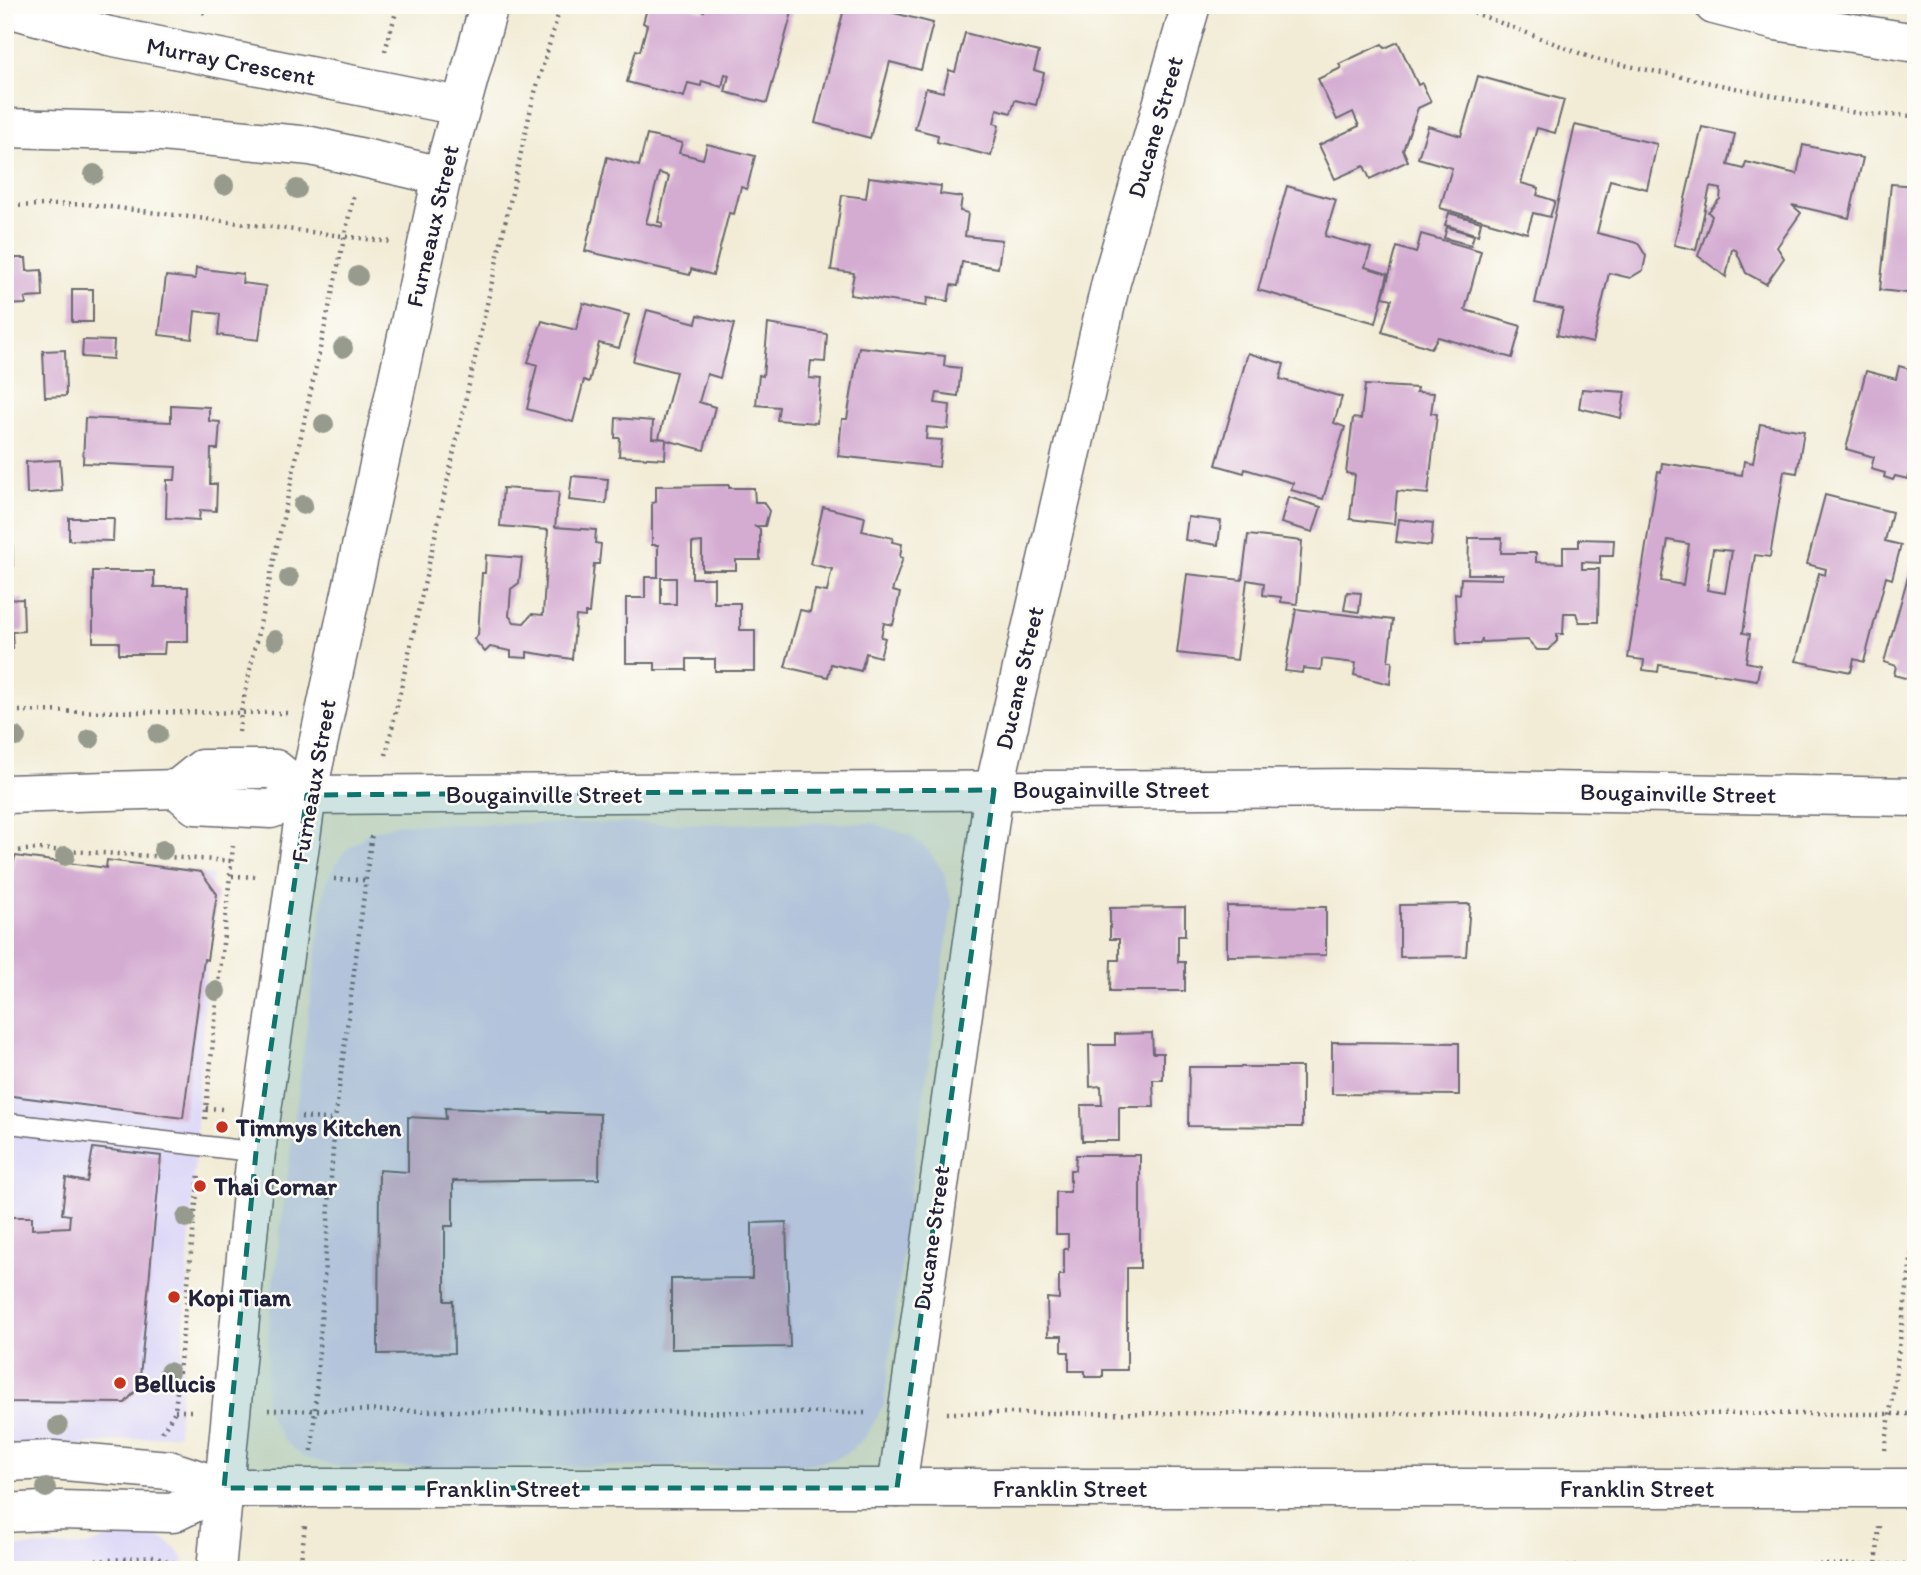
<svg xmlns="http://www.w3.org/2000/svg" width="1921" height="1575" font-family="Itim,sans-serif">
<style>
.built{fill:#dbd6f7}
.building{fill:#d4acd2;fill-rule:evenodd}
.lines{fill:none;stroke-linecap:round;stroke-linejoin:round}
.service-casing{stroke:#6b6971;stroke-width:22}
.minor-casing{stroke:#6b6971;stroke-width:41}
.path{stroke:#6b6971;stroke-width:4.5;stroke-dasharray:2 5;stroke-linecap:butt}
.service{stroke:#fff;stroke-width:19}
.minor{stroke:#fff;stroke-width:38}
.tree{fill:#969b8d}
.marked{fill:#0f766e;fill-opacity:0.2;stroke:#0f766e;stroke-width:5;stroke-dasharray:14 9;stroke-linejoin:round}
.poi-dot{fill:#c8321e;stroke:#fdfcf7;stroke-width:2.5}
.labels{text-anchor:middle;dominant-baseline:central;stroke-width:5;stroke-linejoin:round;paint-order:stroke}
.street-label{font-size:24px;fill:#22223b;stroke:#fdfcf7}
.poi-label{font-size:24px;font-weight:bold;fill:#22223b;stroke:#fdfcf7;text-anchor:start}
</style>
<rect width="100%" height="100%" fill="#fdfcf7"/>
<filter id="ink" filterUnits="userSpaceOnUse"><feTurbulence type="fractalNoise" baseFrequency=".0143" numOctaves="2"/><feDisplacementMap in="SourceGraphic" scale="14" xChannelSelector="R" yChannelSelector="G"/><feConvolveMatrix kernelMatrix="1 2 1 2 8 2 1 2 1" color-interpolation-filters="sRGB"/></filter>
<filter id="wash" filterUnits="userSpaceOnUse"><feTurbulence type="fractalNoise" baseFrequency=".00686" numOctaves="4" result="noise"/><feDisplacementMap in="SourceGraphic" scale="28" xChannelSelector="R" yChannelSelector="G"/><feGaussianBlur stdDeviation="1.57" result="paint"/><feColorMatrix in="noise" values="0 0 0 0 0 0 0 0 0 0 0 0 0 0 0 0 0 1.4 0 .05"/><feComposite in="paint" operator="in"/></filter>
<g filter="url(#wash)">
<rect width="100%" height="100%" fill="#f2ecd6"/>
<g class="built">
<path d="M872,823L910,835L929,851L944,873L952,906L915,1155L884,1404L867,1435L853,1449L836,1459L797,1466L339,1467L304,1457L286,1442L271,1421L265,1401L270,1310L324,893L329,875L343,853L370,832L398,824Z"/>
<path d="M5,870L212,875L178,1434L5,1454Z"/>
<path d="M141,1531L169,1542L182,1556L187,1570H5V1547L88,1546L123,1532Z"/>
</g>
<g id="blocks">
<g class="building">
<path d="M648,5H685L704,11L706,5H794L767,103L725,92L729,75L725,74L722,87L702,81L701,86L688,83L684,97L627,82L636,50L640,51L647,25L643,23Z"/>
<path d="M845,5H863L933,23L921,70L890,62L870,138L815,123Z"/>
<path d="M965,33L1039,52L1034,70L1044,73L1036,105L1015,100L1011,113L997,109L994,123L999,125L991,156L937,142L938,135L915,129L926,88L943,92L949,70L955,72Z"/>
<path d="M1398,42L1418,85L1422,83L1431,102L1418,108L1403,150L1408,161L1370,179L1364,166L1335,179L1319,145L1359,126L1353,112L1337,120L1318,79L1341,68L1339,64L1382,44L1385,48Z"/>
<path d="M1478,76L1564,100L1555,133L1537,128L1521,183L1539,188L1537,195L1555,201L1550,217L1533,213L1527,233L1440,208L1452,168L1418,158L1428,126L1461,136Z"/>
<path d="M1575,125L1657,144L1647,189L1610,180L1597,233L1638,243L1646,256L1643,270L1630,278L1609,273L1593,343L1557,335L1563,309L1535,303Z"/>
<path d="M1702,127L1735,134L1728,165L1744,169L1746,162L1797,174L1803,145L1863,158L1849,218L1792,205L1801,213L1777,247L1784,258L1766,284L1746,273L1736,250L1732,249L1726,277L1698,256L1712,216L1708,212L1720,199L1721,189L1710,187L1696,250L1674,245Z"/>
<path d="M647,135L682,143L679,153L703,159L707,144L755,156L747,189L741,187L734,214L729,213L713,275L691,269L690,275L585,251L607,157L639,166ZM659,173L669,176L658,222L663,223L662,227L646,223Z"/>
<path d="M869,177L941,186L940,194L962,197L960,211L968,213L965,236L1002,240L998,268L962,262L958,286L951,285L948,301L927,298L926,306L850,295L854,273L831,270L842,195L866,198Z"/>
<path d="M1891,184L1916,186V294L1880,290Z"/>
<path d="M1287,186L1336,200L1325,236L1371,248L1365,267L1388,274L1376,323L1258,290Z"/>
<path d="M1449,213L1481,222L1478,235L1445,225Z"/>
<path d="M1447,227L1474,235L1471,245L1444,238Z"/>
<path d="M1421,234L1481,251L1465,310L1521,326L1512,358L1438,337L1431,348L1382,332L1392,299L1383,297L1397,247L1416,253Z"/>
<path d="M5,258H26L27,271L42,270L43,297L25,298L26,304L5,305Z"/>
<path d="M196,268L243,274L242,283L266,286L259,340L218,335L220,314L195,311L192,339L159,335L166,276L195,279Z"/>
<rect x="72" y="289" width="21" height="33"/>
<path d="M583,303L629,315L619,348L599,343L589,382L584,380L573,422L527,409L537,365L528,362L542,321L576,330Z"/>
<path d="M647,310L696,323L698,315L734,324L720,378L707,374L699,402L715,407L704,450L666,440L665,459L619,456L620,438H615L616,418L653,421L652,438L666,439L659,438L676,372L633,361Z"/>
<path d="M768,324L827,334L825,362L811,361L809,378L821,379L817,423L777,420L779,407L756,405L759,375L763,376Z"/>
<path d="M83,340L114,341L113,359L82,357Z"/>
<path d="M859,347L945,356L944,366L961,368L958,396L937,393L935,403L950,405L948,429L927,427L926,439L942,440L939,467L838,456L842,419H847Z"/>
<path d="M65,350L66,396L45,397L43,351Z"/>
<path d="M1248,353L1284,364L1280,379L1342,397L1334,423L1345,427L1323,499L1291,490L1293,483L1245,469L1244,473L1216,465Z"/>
<path d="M1916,361V463L1913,462L1908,479L1895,476L1893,480L1884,477L1885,473L1871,469L1874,457L1846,449L1866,371L1896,379L1899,366L1913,370Z"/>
<path d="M1365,385L1417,388L1416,392L1434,393L1431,413L1437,414L1428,494L1397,491L1394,524L1350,519L1355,475L1346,473L1353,418L1361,419Z"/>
<path d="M1582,389L1625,392L1621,418L1579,408Z"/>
<path d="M171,405L209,407V421L220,422L218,449H211L210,484H217L216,511L200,510L199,520L166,518L167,480H175L176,467L83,463L85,418L171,422Z"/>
<path d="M1760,424L1804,431L1797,473L1784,471L1770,557L1755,555L1743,633L1750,634L1746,662L1760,665L1757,680L1659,665L1658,672L1643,670L1644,660L1628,658L1658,471L1661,472L1662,463L1742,475L1744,461L1753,463ZM1668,540L1689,544L1683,585L1661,581ZM1713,549L1732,551L1725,593L1707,590Z"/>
<path d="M60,460L62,491L27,494L26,462Z"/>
<path d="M572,476L608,479L606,504L569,500Z"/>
<path d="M729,485V488H754L755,502H763L769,511L765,526H754L760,529V560H736V570H702V542L692,543V578H714V603H740V630H755V671H715V659H687V670H655V663H626V598H645V577H658V545H652V503L656,502V486ZM661,578H676V604H661Z"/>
<path d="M503,488L559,492L555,527L596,530L595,543L601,544L599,564H594L589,613H585V617L576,616L572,659L527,652V658L511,657V651L490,647L485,652L474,639L478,635L482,573H485L486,555L522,558L519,583L511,589L509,616L514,622L524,623L532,614L543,615L548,530L500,526Z"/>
<path d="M1825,495L1892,512L1885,541L1901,545L1892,579L1886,577L1864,662L1854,659L1851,672L1796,661L1819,573L1825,575L1826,569L1807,564Z"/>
<path d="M1288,497L1321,507L1313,532L1281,523Z"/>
<path d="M823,507L865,517L862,531L893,538L892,542L902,544L900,557L903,558L892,591L900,593L893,625L884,623L881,637L885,638L880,657L866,653L861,671L831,664L828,677L785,667L800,610L810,612L815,590L827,592L830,577L832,569L810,564Z"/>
<path d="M1188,517L1221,521L1218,545L1185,540Z"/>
<path d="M69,518H114L113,541L69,540Z"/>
<path d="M1399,519L1433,523L1431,546L1396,542Z"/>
<path d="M1248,535L1302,541L1297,604L1281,602V597L1263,595L1264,583L1247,580L1237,660L1177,653L1187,574L1242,580Z"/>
<path d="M5,538H12L13,567H5Z"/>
<path d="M1469,538H1502L1501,553H1536V562L1563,563V547H1579V539L1614,540L1613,556H1600V563L1582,562V569H1599L1598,622H1579L1576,613H1564L1563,634H1557V641L1549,650H1537L1528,640L1482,642V638L1480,644H1457L1455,593L1460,594L1461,578L1502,579V574H1468Z"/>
<path d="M1916,548V681L1894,675L1896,666L1884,662Z"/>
<path d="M93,571H154V587H188V642H165L164,654H119V642H93Z"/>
<path d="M1347,592L1361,593L1359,612L1344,610Z"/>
<path d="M23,599L24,631L12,632L13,648H5V600Z"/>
<path d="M1296,609L1393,620L1388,661H1392L1390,684L1354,675L1356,663L1322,659L1321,670L1303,668L1302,673L1285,671Z"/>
<path d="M15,856L106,868L107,860L201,872L217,894L207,960L204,959L183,1118L5,1095V875L11,876Z"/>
<path d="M1470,904L1466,956L1400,957V905Z"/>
<path d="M1227,906L1326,907V955L1227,956Z"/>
<path d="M1185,907V936H1178V962H1185V991H1110L1111,960H1119V939H1110V908Z"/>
<path d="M1152,1033L1153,1053H1163V1080H1153L1154,1107H1119V1141H1082L1081,1105H1102L1101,1086L1090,1087L1089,1045H1115V1034Z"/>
<path d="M1332,1042L1459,1043V1095L1332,1094Z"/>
<path d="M1189,1067H1302V1127L1188,1126Z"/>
<path d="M445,1108L600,1114L599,1179L453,1181V1226H445V1301H453L454,1353L378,1354L379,1170L408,1172V1117L446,1119Z"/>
<path d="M93,1148L161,1156L139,1387L125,1403L5,1402V1217H32V1229L69,1227L70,1215L62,1214L66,1178L87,1182Z"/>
<path d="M1076,1155H1140V1268H1127V1370H1103V1377H1085V1371H1069V1352H1062V1336H1048L1047,1298L1059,1299V1275H1064V1249H1068V1234H1056V1192H1070V1170H1075Z"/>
<path d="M786,1222L790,1347L671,1349V1279L752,1278V1223Z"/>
</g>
</g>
</g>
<g filter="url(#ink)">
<use href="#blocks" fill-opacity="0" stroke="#6b6971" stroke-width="2"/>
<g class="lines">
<defs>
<path id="service" d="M5,1123L256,1152"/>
<g id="minor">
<path d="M1714,5L1776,21L1916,43"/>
<path d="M5,7L109,36L459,106"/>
<path d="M5,128L162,132L311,146L442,176"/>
<path d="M177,789L195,805L271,809L307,795L1363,788L1916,797"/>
<path d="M5,794L177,789L202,769H275L307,795"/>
<path d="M5,1462L53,1460L169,1470L224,1488H1916"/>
<path d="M897,1488L994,790L1111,282L1191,5"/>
<path d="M5,1513L60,1510L173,1513L224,1488"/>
<path d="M216,1570L256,1152L307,795L442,176L489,5"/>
</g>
</defs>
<use href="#service" class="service-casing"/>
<use href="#minor" class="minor-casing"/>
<g class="path">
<path d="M183,5L209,14"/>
<path d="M1454,5L1595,59L1861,114L1916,116"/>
<path d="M385,51L398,5"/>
<path d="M5,206L86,204L391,242"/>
<path d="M5,711L288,713"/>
<path d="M239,732L241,711L354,193"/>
<path d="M386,755L533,99L561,5"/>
<path d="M5,852L37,849L232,861"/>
<path d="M232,876L259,877"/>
<path d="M334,879L366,880"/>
<path d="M206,1108L222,1109"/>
<path d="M301,1117L335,1120"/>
<path d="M205,1119L233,846"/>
<path d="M268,1410L868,1413"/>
<path d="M175,1411H193"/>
<path d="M947,1413L1916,1414"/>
<path d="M162,1432L175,1411L199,1173"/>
<path d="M1885,1450L1916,1223"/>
<path d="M312,1451L335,1120L372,832"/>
<path d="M5,1567L153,1557L178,1564"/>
<path d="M300,1570L305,1525"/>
<path d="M1126,1570L1916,1564"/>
<path d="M1876,1570L1879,1525"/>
</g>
<use href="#service" class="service"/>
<use href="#minor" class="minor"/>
</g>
<g class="tree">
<circle cx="94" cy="174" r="10"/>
<circle cx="224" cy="185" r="10"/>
<circle cx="297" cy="189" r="10"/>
<circle cx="358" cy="276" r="10"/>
<circle cx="343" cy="348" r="10"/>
<circle cx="324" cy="424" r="10"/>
<circle cx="303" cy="505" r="10"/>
<circle cx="289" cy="578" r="10"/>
<circle cx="275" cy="640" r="10"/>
<circle cx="158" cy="734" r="10"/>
<circle cx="16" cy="737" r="10"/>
<circle cx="90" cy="739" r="10"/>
<circle cx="163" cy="850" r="10"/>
<circle cx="65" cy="856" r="10"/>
<circle cx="216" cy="991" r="10"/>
<circle cx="186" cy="1218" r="10"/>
<circle cx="169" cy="1372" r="10"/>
<circle cx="58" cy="1426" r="10"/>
<circle cx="46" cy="1488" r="10"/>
</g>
</g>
<path class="marked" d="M994,790L897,1488H224L256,1152L307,795Z"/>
<g class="poi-dot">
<circle cx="222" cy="1127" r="7"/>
<circle cx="200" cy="1186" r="7"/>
<circle cx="174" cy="1297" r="7"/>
<circle cx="120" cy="1383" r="7"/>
</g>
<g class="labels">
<g class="street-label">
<text transform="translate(231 61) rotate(11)">Murray Crescent</text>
<text transform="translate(1155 127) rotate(-74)">Ducane Street</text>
<text transform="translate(432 226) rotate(-77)">Furneaux Street</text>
<text transform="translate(1019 678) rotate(-77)">Ducane Street</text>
<text transform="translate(313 781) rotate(-80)">Furneaux Street</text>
<text x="1111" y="789">Bougainville Street</text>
<text transform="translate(1678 793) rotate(1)">Bougainville Street</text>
<text x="544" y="794">Bougainville Street</text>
<text transform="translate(931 1238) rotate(-82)">Ducane Street</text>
<text x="503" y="1488">Franklin Street</text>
<text x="1070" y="1488">Franklin Street</text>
<text x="1637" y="1488">Franklin Street</text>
</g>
<g class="poi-label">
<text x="236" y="1127">Timmys Kitchen</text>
<text x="214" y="1186">Thai Cornar</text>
<text x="188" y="1297">Kopi Tiam</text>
<text x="134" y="1383">Bellucis</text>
</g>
</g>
<rect width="1921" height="1575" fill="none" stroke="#fdfcf7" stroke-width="28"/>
</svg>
